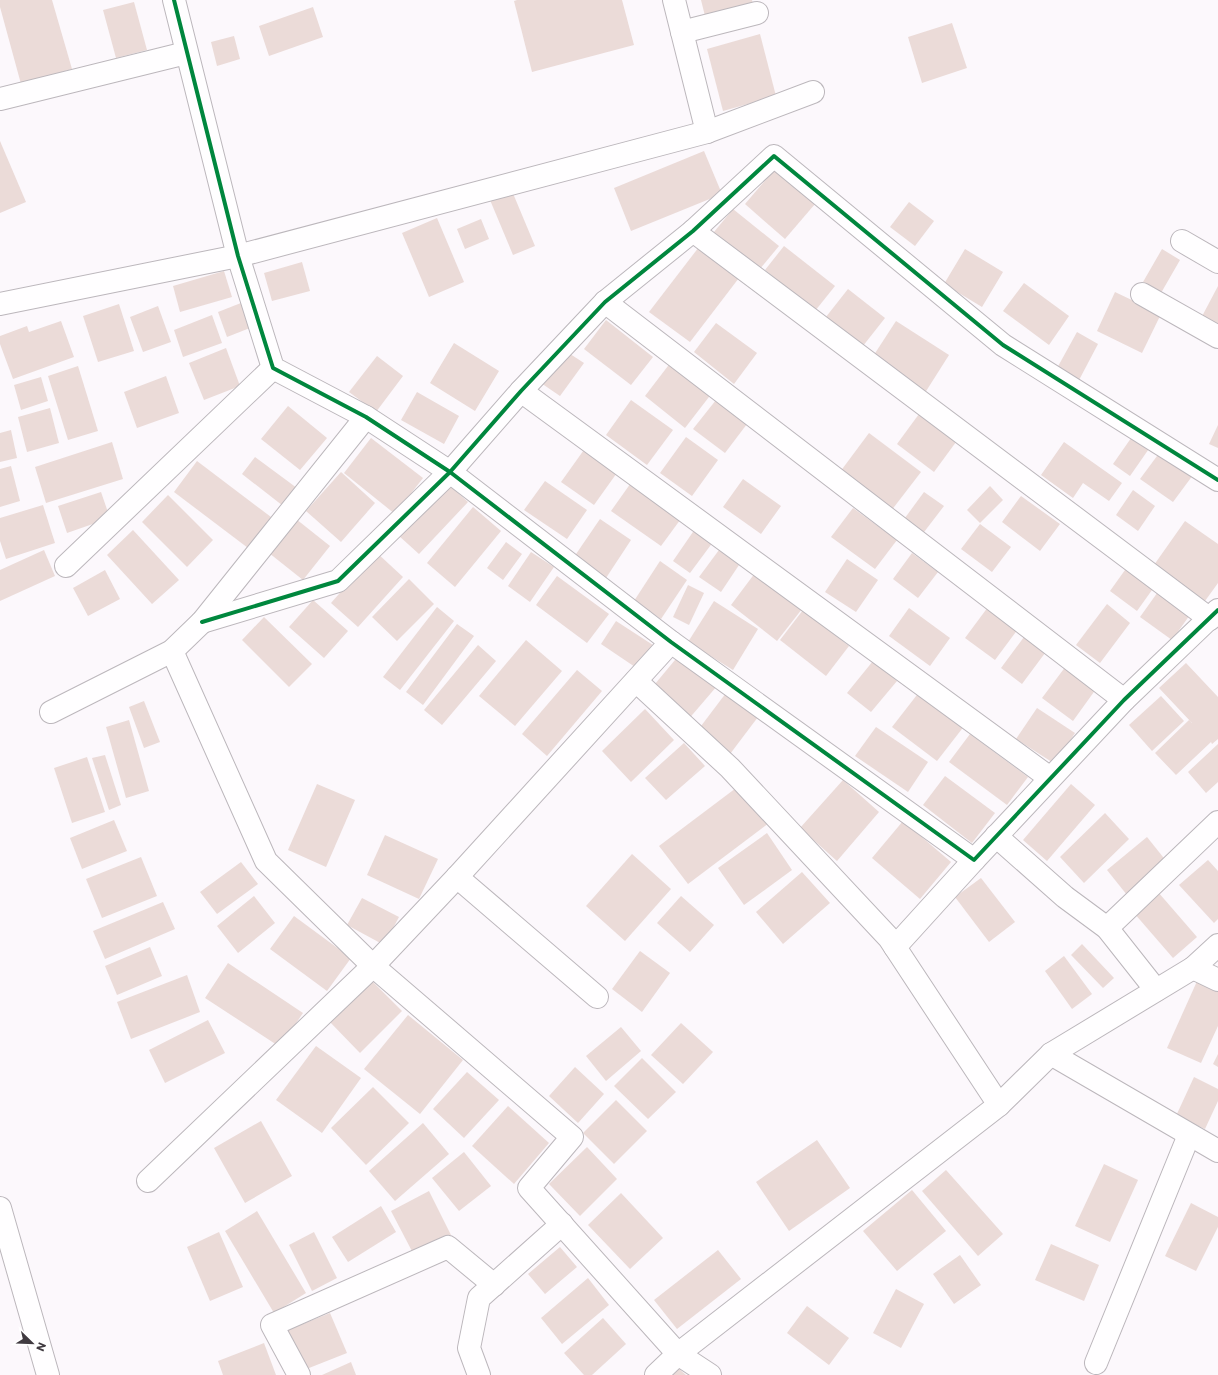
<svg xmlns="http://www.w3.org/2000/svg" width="1218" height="1375" font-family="Poppins,sans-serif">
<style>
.building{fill:#ebdbd8}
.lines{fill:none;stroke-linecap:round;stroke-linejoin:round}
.minor-casing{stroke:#bcb7bc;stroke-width:24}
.minor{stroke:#fffeff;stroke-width:22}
.cycleway-casing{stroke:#fff;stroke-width:6}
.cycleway{stroke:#00873e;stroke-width:4}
</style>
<rect width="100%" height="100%" fill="#fcf8fc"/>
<g class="building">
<path d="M0,0H52L72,69L21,84L0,7Z"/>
<path d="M517,0H622L634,45L532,72L514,1Z"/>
<path d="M701,0H752L754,7L706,20Z"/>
<path d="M134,2L147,50L116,58L103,10Z"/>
<path d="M313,7L323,37L269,56L259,26Z"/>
<path d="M952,23L967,68L922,83L908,37Z"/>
<path d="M760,34L776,96L723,111L707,49Z"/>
<path d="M234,36L240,59L217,66L211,42Z"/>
<path d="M0,141L26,202L0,213Z"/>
<path d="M704,151L722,194L631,231L614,188Z"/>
<path d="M775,169L815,204L785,239L745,204Z"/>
<path d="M512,191L535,246L513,255L490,200Z"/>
<path d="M909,202L934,221L915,246L890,227Z"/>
<path d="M733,209L779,246L755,275L709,238Z"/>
<path d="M437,218L464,282L429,297L402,233Z"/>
<path d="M481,219L489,239L465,249L457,229Z"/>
<path d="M702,243L742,274L690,342L649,312Z"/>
<path d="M784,246L835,286L815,311L765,270Z"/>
<path d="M965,249L1003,272L982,307L944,284Z"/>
<path d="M1162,249L1180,260L1161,293L1143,282Z"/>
<path d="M302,262L310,291L272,301L264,273Z"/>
<path d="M224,271L232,297L180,312L173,286Z"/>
<path d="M1024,283L1069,316L1049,345L1003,311Z"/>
<path d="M1218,286V332L1199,322Z"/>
<path d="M848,289L885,318L859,351L822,322Z"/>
<path d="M1115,292L1161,314L1142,353L1097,331Z"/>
<path d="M246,301L255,326L227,337L218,312Z"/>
<path d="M119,304L134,351L98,362L83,316Z"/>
<path d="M158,306L171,342L143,352L130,317Z"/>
<path d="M212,315L222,343L183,357L174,330Z"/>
<path d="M606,320L653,357L631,385L584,349Z"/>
<path d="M61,321L74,357L13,379L0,344V336L27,326L29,332Z"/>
<path d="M896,321L949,355L923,396L870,361Z"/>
<path d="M716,323L757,353L734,384L694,352Z"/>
<path d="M1077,332L1098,344L1078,382L1056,370Z"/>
<path d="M454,343L499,371L475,411L430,383Z"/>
<path d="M226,348L240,386L204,400L189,363Z"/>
<path d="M564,350L584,363L560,396L541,383Z"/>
<path d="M377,356L403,376L376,412L349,392Z"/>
<path d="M671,362L712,393L685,428L645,396Z"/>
<path d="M78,366L98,431L68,440L48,376Z"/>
<path d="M166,376L179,413L137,428L124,392Z"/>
<path d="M41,377L48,401L21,410L14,385Z"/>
<path d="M417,392L459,416L444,444L401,420Z"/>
<path d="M631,400L673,430L647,465L606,435Z"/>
<path d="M716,400L747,424L725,453L693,429Z"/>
<path d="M288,406L327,438L300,470L261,439Z"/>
<path d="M50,408L59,443L27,452L18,417Z"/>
<path d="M919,414L956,442L934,472L897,444Z"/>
<path d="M1218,425V448L1209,444Z"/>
<path d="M11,430L17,458L0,462V433Z"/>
<path d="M1136,431L1153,443L1130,476L1113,464Z"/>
<path d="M869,433L921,472L891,511L840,472Z"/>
<path d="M686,437L718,460L692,496L660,473Z"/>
<path d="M371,438L423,478L395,514L344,473Z"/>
<path d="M112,442L123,479L46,503L35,467Z"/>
<path d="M1064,442L1122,483L1109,501L1083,483L1073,498L1041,475Z"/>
<path d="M586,447L619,470L594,505L561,482Z"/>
<path d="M1160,452L1193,475L1173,502L1140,479Z"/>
<path d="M255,457L301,491L287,509L242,474Z"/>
<path d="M197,461L271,517L248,548L174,492Z"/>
<path d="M11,466L20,501L0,507V469Z"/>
<path d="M341,472L375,503L341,542L306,511Z"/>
<path d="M743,479L781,506L761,534L723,507Z"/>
<path d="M633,480L683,516L661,546L611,511Z"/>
<path d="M545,481L587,510L567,539L524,510Z"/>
<path d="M447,483L468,502L419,554L398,535Z"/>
<path d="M990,486L1003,500L980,523L967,510Z"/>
<path d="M1133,490L1155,506L1138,531L1116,515Z"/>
<path d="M101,492L110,518L67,533L58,506Z"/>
<path d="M924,492L944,506L921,536L902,522Z"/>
<path d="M168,495L213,540L187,567L142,522Z"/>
<path d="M1021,496L1060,524L1040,551L1002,522Z"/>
<path d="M43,505L55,543L6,559L0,541V518Z"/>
<path d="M473,507L501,531L455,587L427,563Z"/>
<path d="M853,508L897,540L875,569L831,537Z"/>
<path d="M296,519L330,546L303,580L269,553Z"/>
<path d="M600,519L631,540L606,578L574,557Z"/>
<path d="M1185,521L1218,544V583L1205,601L1154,565Z"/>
<path d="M980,524L1011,547L992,572L961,549Z"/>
<path d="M695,529L713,542L690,573L673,561Z"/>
<path d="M133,530L179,580L152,604L107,555Z"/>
<path d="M506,542L522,554L503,580L487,568Z"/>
<path d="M44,550L55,576L0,601V570Z"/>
<path d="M719,550L739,565L721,592L699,577Z"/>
<path d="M376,552L403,577L358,627L331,603Z"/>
<path d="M531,552L554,567L530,602L508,586Z"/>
<path d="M912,553L938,572L918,598L893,579Z"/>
<path d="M847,559L878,580L856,612L825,592Z"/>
<path d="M660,561L687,580L661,619L634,601Z"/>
<path d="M1130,563L1157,583L1137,611L1110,591Z"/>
<path d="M105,570L120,599L88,616L73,588Z"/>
<path d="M755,573L802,609L777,641L731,605Z"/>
<path d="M557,576L609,614L587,643L536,605Z"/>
<path d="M409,579L434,604L397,641L372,617Z"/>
<path d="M688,585L704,593L689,625L673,617Z"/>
<path d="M1160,589L1192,612L1172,640L1140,617Z"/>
<path d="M313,600L348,631L324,658L289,627Z"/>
<path d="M714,601L758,629L733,670L688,642Z"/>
<path d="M1107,604L1130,623L1100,663L1076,645Z"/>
<path d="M437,607L454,621L400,690L383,677Z"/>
<path d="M988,607L1018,629L995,660L965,638Z"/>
<path d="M909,608L950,638L930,666L889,636Z"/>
<path d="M803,610L849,646L826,676L780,640Z"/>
<path d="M264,617L312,664L289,687L242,640Z"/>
<path d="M616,621L656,647L641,671L601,644Z"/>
<path d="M457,624L474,636L423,705L406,692Z"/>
<path d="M1027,633L1048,649L1022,684L1001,668Z"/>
<path d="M526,640L562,671L515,726L479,696Z"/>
<path d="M478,645L496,661L442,725L424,710Z"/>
<path d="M680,654L717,686L687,721L650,690Z"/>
<path d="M873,661L897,681L871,712L847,693Z"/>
<path d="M1186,663L1218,697V739L1212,744L1211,742L1176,775L1155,753L1189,720L1192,723L1159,688Z"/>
<path d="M1066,666L1096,689L1073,721L1042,698Z"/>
<path d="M577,670L602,691L547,756L522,734Z"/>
<path d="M920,691L965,725L937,761L892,727Z"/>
<path d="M726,693L758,717L727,758L695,734Z"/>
<path d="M1161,696L1184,721L1152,751L1129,725Z"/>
<path d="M144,701L160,742L144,748L129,707Z"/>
<path d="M1037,708L1075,733L1055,764L1016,739Z"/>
<path d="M645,709L674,740L631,782L602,751Z"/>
<path d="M129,720L149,791L126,798L106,727Z"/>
<path d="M876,727L928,762L908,792L855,756Z"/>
<path d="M970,734L1028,777L1007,805L949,762Z"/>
<path d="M684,743L705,766L666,800L645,778Z"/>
<path d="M1218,744V782L1206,793L1188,772Z"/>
<path d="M105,755L121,805L109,810L92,758Z"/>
<path d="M87,757L105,812L72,823L54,768Z"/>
<path d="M945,776L995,813L972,843L923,805Z"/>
<path d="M843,780L879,812L837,861L800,828Z"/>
<path d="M317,784L355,800L326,867L288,850Z"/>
<path d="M1071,784L1095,805L1047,861L1023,840Z"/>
<path d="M740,785L769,823L688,884L659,846Z"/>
<path d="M1105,813L1129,839L1084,883L1060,857Z"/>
<path d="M114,820L127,851L82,869L70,838Z"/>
<path d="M903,821L951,862L920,899L872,858Z"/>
<path d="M767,833L792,870L744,905L718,868Z"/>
<path d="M385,835L438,859L419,899L367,875Z"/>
<path d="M1147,837L1167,862L1127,895L1107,870Z"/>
<path d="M632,854L671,889L625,941L586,906Z"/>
<path d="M141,857L157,896L102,918L86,879Z"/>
<path d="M1208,860L1218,871V919L1214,923L1179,885Z"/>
<path d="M241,862L258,884L217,914L200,892Z"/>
<path d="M802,872L830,903L783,944L756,912Z"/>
<path d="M981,878L1015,922L989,942L955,897Z"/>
<path d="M1158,892L1197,937L1173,958L1134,913Z"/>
<path d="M254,896L275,923L238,953L217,926Z"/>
<path d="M681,896L714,925L690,952L657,923Z"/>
<path d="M362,898L399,917L384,945L347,925Z"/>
<path d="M163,902L175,929L105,959L93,931Z"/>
<path d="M294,916L351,958L327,991L270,949Z"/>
<path d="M1082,944L1114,978L1103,988L1071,955Z"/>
<path d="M150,947L162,976L117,995L105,966Z"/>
<path d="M640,951L670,973L642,1012L612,989Z"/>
<path d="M1064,956L1092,994L1072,1009L1045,971Z"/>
<path d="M228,963L303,1013L280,1047L205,998Z"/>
<path d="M187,975L200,1012L131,1039L117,1002Z"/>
<path d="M369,978L402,1011L360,1053L328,1020Z"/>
<path d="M1198,979L1218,989V1026L1201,1063L1167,1048Z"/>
<path d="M408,1015L463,1060L420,1114L364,1069Z"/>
<path d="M208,1020L225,1053L165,1083L149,1050Z"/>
<path d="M681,1023L713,1052L683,1084L651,1055Z"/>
<path d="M621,1027L641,1051L606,1081L586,1056Z"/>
<path d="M316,1046L361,1078L322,1133L276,1100Z"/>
<path d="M1218,1054V1067L1213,1064Z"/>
<path d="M642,1058L676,1092L648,1119L614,1086Z"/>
<path d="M575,1067L604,1094L578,1123L549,1096Z"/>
<path d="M467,1072L499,1100L464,1138L433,1109Z"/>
<path d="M1194,1077L1218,1089V1101L1205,1129L1176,1116Z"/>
<path d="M373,1087L409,1123L366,1165L331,1128Z"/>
<path d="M616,1100L647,1131L614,1164L583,1133Z"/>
<path d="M508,1106L549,1143L514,1184L472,1146Z"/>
<path d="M261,1121L292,1176L245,1203L214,1148Z"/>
<path d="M423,1123L449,1154L395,1201L369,1171Z"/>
<path d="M817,1140L850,1188L789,1231L756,1182Z"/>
<path d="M587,1147L617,1179L580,1216L549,1184Z"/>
<path d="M464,1152L491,1186L459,1211L432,1178Z"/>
<path d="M1104,1164L1138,1180L1110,1242L1075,1226Z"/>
<path d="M946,1170L1003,1234L978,1256L922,1191Z"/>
<path d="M912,1190L946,1231L897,1271L863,1231Z"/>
<path d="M429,1191L451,1235L414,1255L391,1211Z"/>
<path d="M621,1193L663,1238L630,1269L588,1225Z"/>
<path d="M1191,1203L1218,1217V1227L1196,1271L1165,1256Z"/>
<path d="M381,1206L396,1232L348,1262L332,1237Z"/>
<path d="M257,1211L306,1293L274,1313L225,1231Z"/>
<path d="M219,1232L243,1287L210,1301L187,1247Z"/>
<path d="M314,1232L337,1278L312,1291L289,1245Z"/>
<path d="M1051,1244L1099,1265L1084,1301L1035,1280Z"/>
<path d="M560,1247L577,1267L545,1294L528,1274Z"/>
<path d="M718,1250L741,1279L677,1329L654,1300Z"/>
<path d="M960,1255L981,1285L954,1304L933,1274Z"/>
<path d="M588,1278L609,1305L562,1344L541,1318Z"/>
<path d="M896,1289L924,1304L901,1348L873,1333Z"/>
<path d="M807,1306L849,1338L829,1365L787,1333Z"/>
<path d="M330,1313L347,1353L304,1370L288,1330Z"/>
<path d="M603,1318L626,1344L592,1375H584L564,1353Z"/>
<path d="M264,1343L276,1375H223L218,1361Z"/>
<path d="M351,1362L356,1375H322Z"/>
<path d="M678,1368L686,1375H673Z"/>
</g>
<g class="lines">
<defs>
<g id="minor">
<path d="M174,0L238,256L273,368L366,417L450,472L671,642L974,860L1124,700L1218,610"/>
<path d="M674,0L707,132"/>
<path d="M682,32L757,13"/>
<path d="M0,99L186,53"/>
<path d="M693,231L1210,619"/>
<path d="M1182,241L1218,262"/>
<path d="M1142,294L1218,337"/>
<path d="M605,302L1124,700"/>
<path d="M0,304L238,256L707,132L813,92"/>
<path d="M521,391L1050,778"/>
<path d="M66,566L273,368"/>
<path d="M202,622L338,581L450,472L521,391L605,302L693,231L774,156L1003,345L1218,480"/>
<path d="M172,651L266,861L373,966L572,1137L529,1188L678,1354L710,1375"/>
<path d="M636,681L730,768L889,938L999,1105"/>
<path d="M51,712L172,651L202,622L366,417"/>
<path d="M996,836L1065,897L1107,928L1156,990"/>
<path d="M457,877L597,997"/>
<path d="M1107,928L1218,822"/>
<path d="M895,947L974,860"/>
<path d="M1193,968L1218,980"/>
<path d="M1051,1054L1218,1151"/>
<path d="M148,1181L373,966L457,877L671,642"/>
<path d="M0,1208L48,1375"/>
<path d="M1096,1363L1189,1135"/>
<path d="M299,1375L272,1325L448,1247L494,1285"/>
<path d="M479,1375L469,1348L479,1298L562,1224"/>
<path d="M656,1375L678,1354L999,1105L1051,1054L1193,968L1218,945"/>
</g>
</defs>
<use href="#minor" class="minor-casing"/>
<use href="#minor" class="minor"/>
<defs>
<g id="cycleway">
<path d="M174,0L238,256L273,368L366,417L450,472L671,642L974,860L1124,700L1218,610"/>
<path d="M202,622L338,581L450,472L521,391L605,302L693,231L774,156L1003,345L1218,480"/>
</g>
</defs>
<use href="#cycleway" class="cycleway-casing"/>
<use href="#cycleway" class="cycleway"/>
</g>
<g transform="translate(32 1343) rotate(113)" stroke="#ffffff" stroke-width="3" paint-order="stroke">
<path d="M0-3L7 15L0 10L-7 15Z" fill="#403a40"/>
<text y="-6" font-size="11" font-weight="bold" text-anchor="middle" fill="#403a40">N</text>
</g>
</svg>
